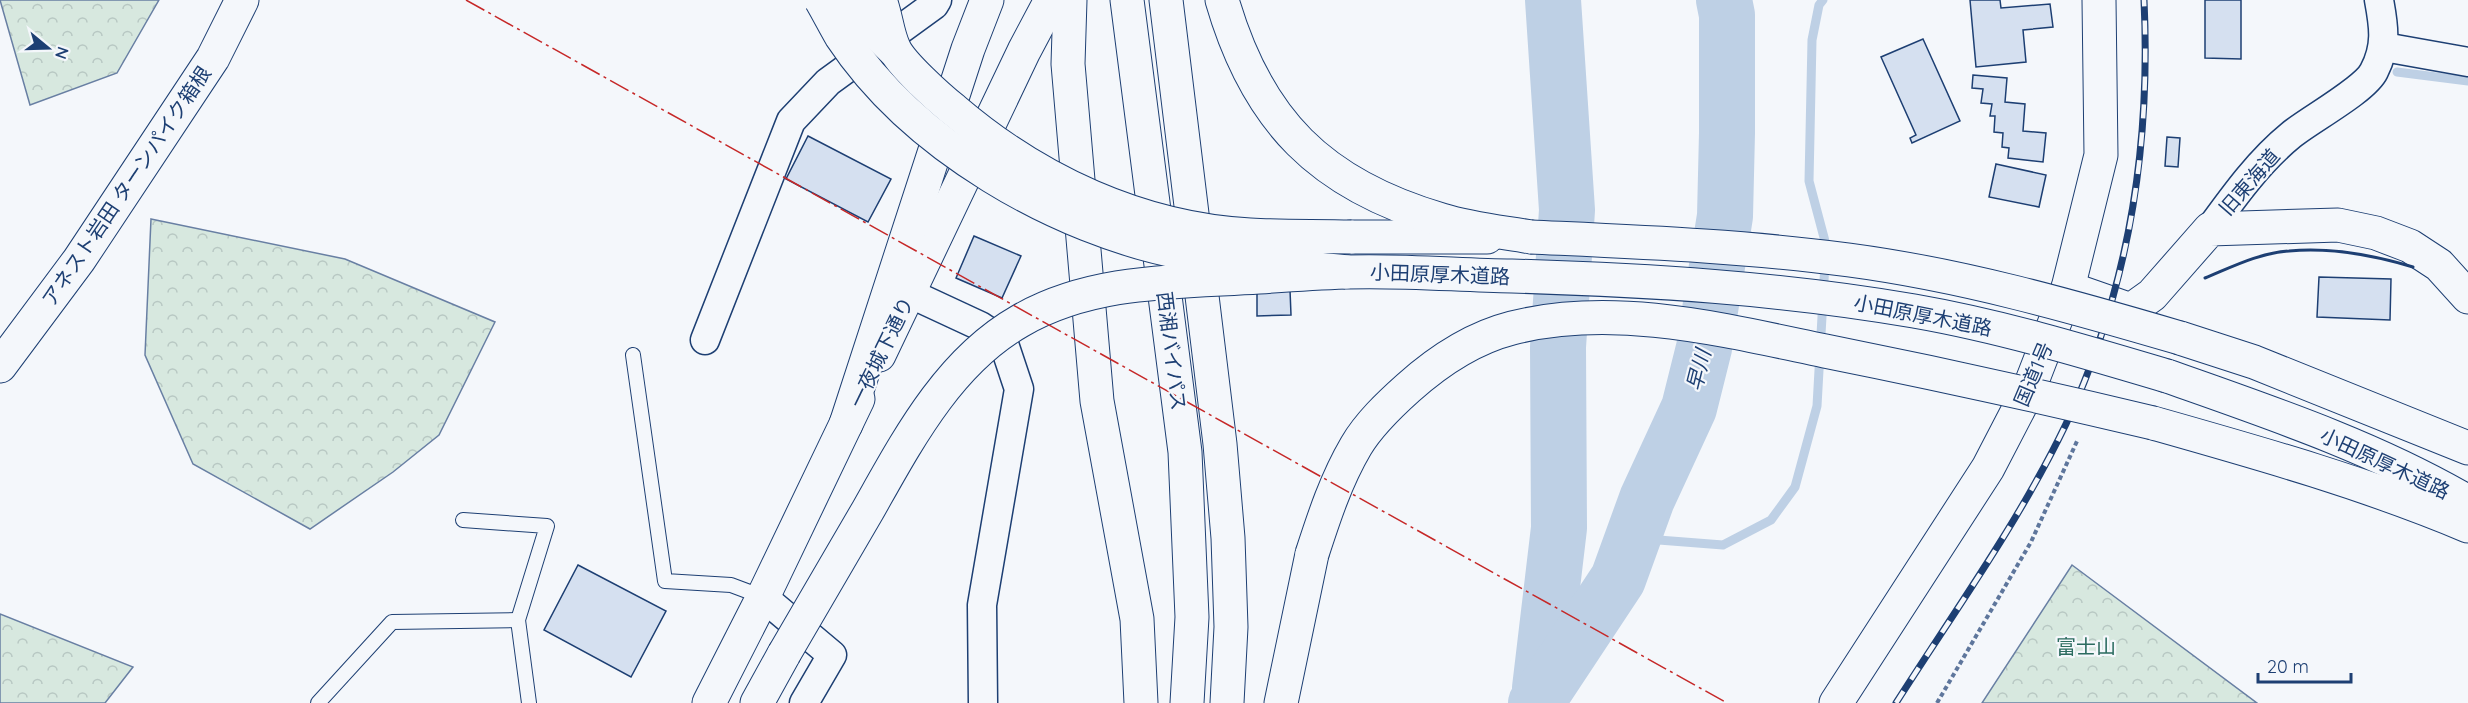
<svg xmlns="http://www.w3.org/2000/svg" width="2468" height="703" font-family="Quicksand,'Noto Sans JP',sans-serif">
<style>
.forest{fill:url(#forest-crowns);stroke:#687fa3;stroke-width:1.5}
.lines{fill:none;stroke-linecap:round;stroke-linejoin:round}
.stream{stroke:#bed0e5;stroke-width:9}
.river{stroke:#bed0e5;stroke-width:56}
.building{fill:#d5e0f0;stroke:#1d3f73;stroke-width:1.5}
.service-casing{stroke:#1d3f73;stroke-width:16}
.minor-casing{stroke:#1d3f73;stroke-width:31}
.tertiary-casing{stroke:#1d3f73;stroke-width:35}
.trunk-casing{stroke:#1d3f73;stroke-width:35}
.motorway-casing{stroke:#1d3f73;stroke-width:35}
.path{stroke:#5e769c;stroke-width:4;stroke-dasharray:4.5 3;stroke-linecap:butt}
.service{stroke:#f4f7fb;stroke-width:14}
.minor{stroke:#f4f7fb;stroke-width:28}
.tertiary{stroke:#f4f7fb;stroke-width:33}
.trunk{stroke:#f4f7fb;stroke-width:33}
.motorway{stroke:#f4f7fb;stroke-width:33}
.rail-casing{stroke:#1d3f73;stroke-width:7}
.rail{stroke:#f4f7fb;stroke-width:4.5;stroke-dasharray:14;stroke-linecap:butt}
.trunk-bridge-casing{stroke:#1d3f73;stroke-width:35;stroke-linecap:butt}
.motorway-bridge-casing{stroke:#1d3f73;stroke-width:35;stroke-linecap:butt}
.trunk-bridge{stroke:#f4f7fb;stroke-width:33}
.motorway-bridge{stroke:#f4f7fb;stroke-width:33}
.wall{stroke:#1d3f73;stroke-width:3}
.power{stroke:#c62828;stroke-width:1.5;stroke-dasharray:21 4.5 3 4.5;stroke-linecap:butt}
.labels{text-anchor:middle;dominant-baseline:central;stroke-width:4.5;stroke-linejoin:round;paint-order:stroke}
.street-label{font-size:20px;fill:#1d3f73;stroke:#f4f7fb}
.park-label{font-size:20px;fill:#2c6c60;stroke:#f4f7fb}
.water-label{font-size:21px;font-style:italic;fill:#1d3f73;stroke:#f4f7fb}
</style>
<defs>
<pattern id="forest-crowns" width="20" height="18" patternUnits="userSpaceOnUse" patternTransform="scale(1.5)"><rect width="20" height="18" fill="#d7e8df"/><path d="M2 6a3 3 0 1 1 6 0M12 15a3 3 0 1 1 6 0" fill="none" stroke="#b8c8c3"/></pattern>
</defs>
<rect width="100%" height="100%" fill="#f4f7fb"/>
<g class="forest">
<path d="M159,0L117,73L30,105L0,0Z"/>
<path d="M151,219L345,259L495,322L439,435L393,472L310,529L193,464L145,355Z"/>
<path d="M2072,565L2257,703H1982Z"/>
<path d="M0,614L133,667L105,703H0Z"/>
</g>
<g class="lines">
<g class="stream">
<path d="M2397,72L2468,81"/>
<path d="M1633,538L1723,545L1771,520L1795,487L1817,406L1826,245L1809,181L1812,40L1819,5L1823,0"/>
</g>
<g class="river">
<path d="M1540,688L1559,528L1558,347L1567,210L1553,0"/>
<path d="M1536,703L1618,579L1647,499L1689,408L1704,348L1725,216L1727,133V15L1724,0"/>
</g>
</g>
<g class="building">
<path d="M1970,0H2000L2001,8L2050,4L2053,27L2023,30L2026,62L1976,67Z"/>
<path d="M2205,0H2241V59L2205,58Z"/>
<path d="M1923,39L1960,121L1912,143L1910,138L1916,135L1881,57Z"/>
<path d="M1973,75L2007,78L2005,102L2025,104L2023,131L2046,133L2043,162L2008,158L2009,148L2002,147L2003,133L1994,132L1995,116H1990L1992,104L1981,103L1983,89L1972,88Z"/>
<path d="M808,136L891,179L868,222L786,179Z"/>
<path d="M2167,137L2180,138L2178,167L2165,166Z"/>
<path d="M1996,164L2046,175L2039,207L1989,197Z"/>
<path d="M974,236L1021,256L1002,298L956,278Z"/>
<path d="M2319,277L2391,279L2390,320L2317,317Z"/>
<path d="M1290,290L1291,315L1257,316V291Z"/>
<path d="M578,565L666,611L631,677L544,630Z"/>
</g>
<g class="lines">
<defs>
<g id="service">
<path d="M633,355L665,581L731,585L763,597"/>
<path d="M463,520L547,526L518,620L529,703"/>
<path d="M318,703L392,622L518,620"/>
</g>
<g id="minor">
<path d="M2384,47L2468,62"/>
<path d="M2210,229C2234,196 2259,161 2291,135C2309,120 2365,90 2374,71C2387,46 2384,27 2379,0"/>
<path d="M909,293L980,326L998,338L1005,347L1019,389L982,605L983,703"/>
<path d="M705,340L791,121L828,82L934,5L937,0"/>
<path d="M763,597L832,655L804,703"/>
</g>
<g id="tertiary">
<path d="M2068,288L2131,310L2152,295L2210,229L2338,225L2376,233L2410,246L2439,265L2468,297"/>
<path d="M879,355L1024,51L1051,0"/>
<path d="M0,366L79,260L213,58L242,0"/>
<path d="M709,703L763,597L858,399"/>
</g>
<g id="trunk">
<path d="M1351,237H1487"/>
<path d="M2180,338L2254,362L2468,448"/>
<path d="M2167,376C2269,412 2374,447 2468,502"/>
<path d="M846,424L968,49L987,0"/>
<path d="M757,703L784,654"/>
<path d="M1836,703L1988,468L2029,389L2068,288L2101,155L2099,0"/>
</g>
<g id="motorway">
<path d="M1070,0L1068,64L1097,401L1137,619L1141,703"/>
<path d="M1127,0L1185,452L1192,617L1187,703"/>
<path d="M1166,0L1220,444L1228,538L1231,627L1227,703"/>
<path d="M1222,0C1257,121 1321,185 1442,220C1471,229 1502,232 1531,237"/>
<path d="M2153,423C2259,453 2366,483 2468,526"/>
<path d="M1281,703L1312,554"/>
</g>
</defs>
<use href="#service" class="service-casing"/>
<use href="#minor" class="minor-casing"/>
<use href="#tertiary" class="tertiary-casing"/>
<use href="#trunk" class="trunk-casing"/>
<use href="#motorway" class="motorway-casing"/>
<path class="path" d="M1937,703L2031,542L2078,439"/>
<use href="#service" class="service"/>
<use href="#minor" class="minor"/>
<use href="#tertiary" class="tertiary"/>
<use href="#trunk" class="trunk"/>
<use href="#motorway" class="motorway"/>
<defs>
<path id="rail" d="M1896,703C1954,612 2019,522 2066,424C2129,289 2151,148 2144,0"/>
</defs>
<use href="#rail" class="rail-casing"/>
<use href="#rail" class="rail"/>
<defs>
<g id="trunk-bridge">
<path d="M880,0C886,15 887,33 894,48C901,64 939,98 954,110C1037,181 1140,229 1250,235C1284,237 1317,236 1351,237"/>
<path d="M1531,237C1637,242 1743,246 1849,260C1962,275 2071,306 2180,338"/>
<path d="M784,654C812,606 840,558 868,510C907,441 948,362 1020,321C1092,279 1178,282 1259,277C1287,275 1317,273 1346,272C1401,270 1457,275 1512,276C1647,280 1781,288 1914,311C2000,326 2083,351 2167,376"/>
</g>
<g id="motorway-bridge">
<path d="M821,0C828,12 834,24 841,36C913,145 1057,229 1184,253C1237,263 1294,266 1347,272"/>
<path d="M849,0L858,15L894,50"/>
<path d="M1312,554C1324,517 1336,480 1356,446C1369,424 1389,405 1408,388C1437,362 1473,338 1512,328C1615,302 1724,330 1825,351C1935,373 2044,397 2153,423"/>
</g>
</defs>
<use href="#trunk-bridge" class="trunk-bridge-casing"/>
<use href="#motorway-bridge" class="motorway-bridge-casing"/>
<use href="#trunk-bridge" class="trunk-bridge"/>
<use href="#motorway-bridge" class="motorway-bridge"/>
<path class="wall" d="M2205,278C2232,267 2259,253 2289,251C2331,247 2373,255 2413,267"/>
<path class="power" d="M466,0L1727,703"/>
</g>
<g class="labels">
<g class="street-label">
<text transform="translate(2249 182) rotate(-49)">旧東海道</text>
<text transform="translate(126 186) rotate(-56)">アネスト岩田 ターンパイク箱根</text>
<text transform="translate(1440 274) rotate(2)">小田原厚木道路</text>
<text transform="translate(1923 315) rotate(11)">小田原厚木道路</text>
<text transform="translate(1172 351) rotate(83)">西湘バイパス</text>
<text transform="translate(881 352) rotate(-64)">一夜城下通り</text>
<text transform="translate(2033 374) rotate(-67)">国道1号</text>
<text transform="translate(2385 463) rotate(25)">小田原厚木道路</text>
</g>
<g class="park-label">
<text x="2086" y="646">富士山</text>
</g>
<g class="water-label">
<text transform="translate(1698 370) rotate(-76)">早川</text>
</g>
</g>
<g transform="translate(48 48) rotate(109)" stroke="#f4f7fb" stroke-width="4.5" paint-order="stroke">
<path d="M0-4.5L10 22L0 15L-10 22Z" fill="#1d3f73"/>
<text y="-9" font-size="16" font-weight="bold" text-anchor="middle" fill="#1d3f73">N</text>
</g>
<path d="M2258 673v9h93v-9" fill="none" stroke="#1d3f73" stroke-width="3"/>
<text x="2267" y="673" font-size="18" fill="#1d3f73" stroke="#f4f7fb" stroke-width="4.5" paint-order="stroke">20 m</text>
</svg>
